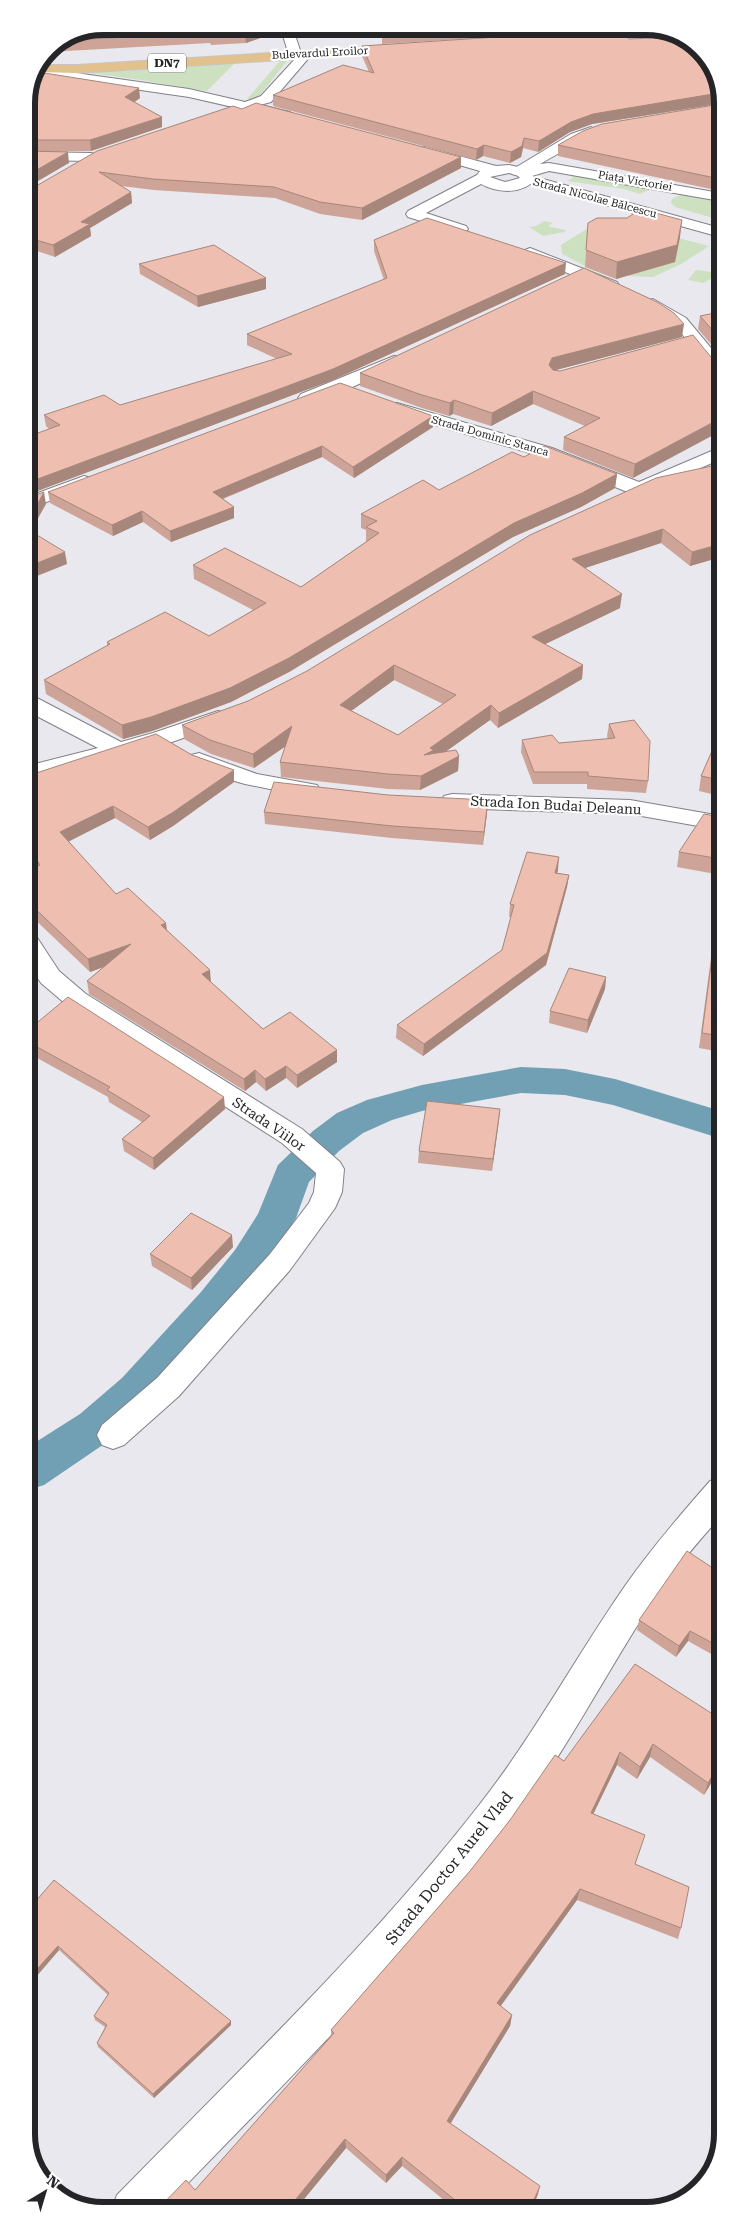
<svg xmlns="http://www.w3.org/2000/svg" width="749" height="2237" font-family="'Roboto Serif',serif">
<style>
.green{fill:#cde0c0}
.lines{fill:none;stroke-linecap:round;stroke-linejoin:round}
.canal{fill:#719fb3;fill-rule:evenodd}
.street-casing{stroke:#818187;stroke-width:2}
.secondary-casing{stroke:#818187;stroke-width:2}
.primary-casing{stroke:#c6c6c7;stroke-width:2}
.street{fill:#fff;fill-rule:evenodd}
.secondary{fill:#fff;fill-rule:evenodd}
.primary{fill:#e3c18d;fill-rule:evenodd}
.wall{fill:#cda497;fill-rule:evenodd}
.shaded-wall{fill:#a7867b}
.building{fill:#eebfb0;stroke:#a7867b;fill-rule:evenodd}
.labels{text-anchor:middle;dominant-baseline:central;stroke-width:4.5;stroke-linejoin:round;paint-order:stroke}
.far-street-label{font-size:11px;fill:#252528;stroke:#fff}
.shield{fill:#fff;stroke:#666668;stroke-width:1}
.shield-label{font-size:12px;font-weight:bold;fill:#252528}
.street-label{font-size:14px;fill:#252528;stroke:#fff}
.near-street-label{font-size:16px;fill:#252528;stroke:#fff}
.rim{fill:none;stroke:#252528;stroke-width:6}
</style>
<rect width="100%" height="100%" fill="#e8e8ee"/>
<g class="green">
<path d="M237,61L207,91L141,80L76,71Z"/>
<path d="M280,61H287L256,100L247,99Z"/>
<path d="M570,174L642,187L649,190L640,194L624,189L567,181L573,178Z"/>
<path d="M692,194L720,201V220L675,207L671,203L672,199L680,195Z"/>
<path d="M603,219L709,246L681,264L653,277L627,276L595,271L562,254L561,245Z"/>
<path d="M544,221L553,223L549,225L550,227L566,230L564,232L543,236L529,227L536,226Z"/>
<path d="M696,270L720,273L704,283L688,280Z"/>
</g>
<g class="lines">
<path class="canal" d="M521,1067L565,1069L615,1079L721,1111L722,1139L613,1105L565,1095L521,1093L422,1111L392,1120L363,1133L339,1151L309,1182L296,1218L263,1272L231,1316L152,1404L110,1440L44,1485L28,1490V1447L80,1414L122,1378L201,1292L235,1250L258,1214L278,1165L313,1131L337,1113L367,1100L422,1085Z"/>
<defs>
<g id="street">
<path d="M591,127L598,131L540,164L549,163L720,193V201L549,171L532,176L720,228V237L523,182L522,177L512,174L510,171L571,134Z"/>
<path d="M30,152L92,153L99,157L92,161L30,160L26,159V153Z"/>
<path d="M394,356L400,357L402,361L400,365L346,390L307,403L301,402L298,398L301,394Z"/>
<path d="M397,403L552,448L639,482L721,447V459L637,496L540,456L391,412L388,408L391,404Z"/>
<path d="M84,476L91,478L93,482L91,486L27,509V497Z"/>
<path d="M27,696L35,697L121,742L153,733L218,711L226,713L229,718L226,723L169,743L27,780V766L98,748L27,711Z"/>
<path d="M199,753L257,774L317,785L320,790L317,795L309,797L245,784L217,776L191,765L188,760L191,755Z"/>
<path d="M452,794L630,800L721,816V830L630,814L452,808L444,806L441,801L444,796Z"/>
<path d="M27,934L36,936L59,971L86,994L302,1129L340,1162L344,1169L342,1192L335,1208L290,1270L179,1396L124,1445L113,1449L102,1445L97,1435L102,1425L157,1378L270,1254L309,1203L314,1192L316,1173L282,1143L68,1006L41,983L27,962Z"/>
<path d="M722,1477V1515C695,1545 669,1576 647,1610C600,1684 560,1761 507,1831C404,1967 280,2087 162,2210L111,2211L117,2195C241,2068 371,1944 480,1804C534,1735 575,1658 625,1586C651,1549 680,1515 710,1481Z"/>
</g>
<g id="secondary">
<path d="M280,26H292L301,53L307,60L271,102L260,105L290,112L292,115L290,118L285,119L189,97L37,75L40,68L189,89L245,102L261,96L294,60L289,55Z"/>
<path d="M720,97V110L713,106L715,98Z"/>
<path d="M426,147L496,166L509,165L527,169L535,179C523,195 497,193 481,184L426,213L466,226L468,229L466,232H456L408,217L406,214L408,211L477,175L480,171L421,154L419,151L421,148ZM509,173L517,175L520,178L505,182L490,177Z"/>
<path d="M530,248L617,282L619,285L617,288H605L525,256L522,253L525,250Z"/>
<path d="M653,299L686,318L721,360V369H710L674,324L647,307L645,304L647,301Z"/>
</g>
<g id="primary">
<path d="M657,29L670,34L588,41L582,37L588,33Z"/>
<path d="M545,31L549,32L551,35L549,38L460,43L454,39L460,35Z"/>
<path d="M400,45L404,46L406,49L404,52L77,73L38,72L41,65H77Z"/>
</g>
</defs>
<use href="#street" class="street-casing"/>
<use href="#secondary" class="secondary-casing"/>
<use href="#primary" class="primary-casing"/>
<use href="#street" class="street"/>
<use href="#secondary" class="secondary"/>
<use href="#primary" class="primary"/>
</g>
<g class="wall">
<path d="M103,26L262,28L263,37L246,43L211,45L210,43L48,52L49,48Z"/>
<path d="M397,26H608L607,30L629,39L720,83V96L713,98L711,105L592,124L570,132L538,152L523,148L521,157L510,163L483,156L476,160L273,106V95L369,72L362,56V46L542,34L382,44V33Z"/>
<path d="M26,98H140L134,102L162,127L91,151H26Z"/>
<path d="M720,104V191L558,156V145Z"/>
<path d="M242,109L461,157V168L362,220L320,214L275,198L154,190L121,186L131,192L132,203L90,228L91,236L55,257L31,249L27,251V191L31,189Z"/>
<path d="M588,223L680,237L675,262L616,279L585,267Z"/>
<path d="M374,240L565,274L333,380L49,429L46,426L44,415L120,405L277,359L247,345V334L384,280L374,251Z"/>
<path d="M139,264L266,278V289L198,307L140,274Z"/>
<path d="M720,312L721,356L698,329L700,316Z"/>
<path d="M682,337L556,370L560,371L715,362L633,478L563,450L564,437L585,426L533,404L491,426L453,414L449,416L422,408L360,386V373Z"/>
<path d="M433,427L354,478L322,457L223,499L234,507V518L171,542L143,522L113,536L50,503L48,492Z"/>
<path d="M524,457L617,474L615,488L581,507L513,537L289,672L231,702L152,731L123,739L46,694L44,680L107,646V642L209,636L253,610L194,579L193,565L301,587L367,541H366V530L361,528V514L439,490Z"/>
<path d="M721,464V557L690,566L661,543L585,568L620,608L545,644L583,665L582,679L498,728L490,720L445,752L459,756L458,771L420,790L388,789L281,777L280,762L286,746L254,768L211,754L184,739L182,725L248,701ZM394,680L443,704L398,735L351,711Z"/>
<path d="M609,724L648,781L646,793L587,789V784H533L521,752L522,740L559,743L608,739L607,736Z"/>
<path d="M721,736V815L711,812L714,798L716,795L699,791L701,776Z"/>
<path d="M192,755L234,770V782L173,826L150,840L115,818L68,841L116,894L166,923L167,930L211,982L263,1029L337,1050V1062L297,1088L286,1078L266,1091L256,1082L245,1091L89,994L87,981L104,967L90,972L27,912V870L36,867L27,853V776Z"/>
<path d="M264,812L487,813L483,845L392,838L265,824Z"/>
<path d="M721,817V875L677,867L679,852Z"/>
<path d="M558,870L557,873L569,875L567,887L546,965L423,1056L396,1038L397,1025L502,950L511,917H509L510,904Z"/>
<path d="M715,935L721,936V1052L699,1048L712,950Z"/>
<path d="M606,977L605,989L587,1033L549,1023L550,1011Z"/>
<path d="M27,1031L225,1109L154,1170L124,1151L122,1139L142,1122L109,1102L108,1097L28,1053Z"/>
<path d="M500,1109L492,1171L418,1163L419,1151Z"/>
<path d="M722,1152V1187L711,1184L714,1172Z"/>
<path d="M233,1247L192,1290L152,1266L150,1254Z"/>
<path d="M722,1508V1532L715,1526L719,1512Z"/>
<path d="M722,1574V1660L688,1641L676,1657L637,1630L639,1620Z"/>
<path d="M722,1720V1765L704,1795L650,1757L637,1779L617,1765L593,1814L641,1847L635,1865L681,1928L678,1939L577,1900L500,2006L512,2015L510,2026L450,2124L538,2194L532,2209H455L402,2166L386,2183L346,2148L295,2210H157L195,2190L331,2036V2030L470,1871L564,1761Z"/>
<path d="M29,1909L231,2025L154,2098L98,2047L97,2043L105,2027L95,2020L94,2016L108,1995L59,1950L29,1985Z"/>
</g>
<g class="shaded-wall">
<path d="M262,28L263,37L246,43L245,33Z"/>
<path d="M720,85V95L713,98L711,105L592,124L570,132L538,152L539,141L571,122L593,114L714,87Z"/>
<path d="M139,88L140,98L126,108L125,97Z"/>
<path d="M162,117V127L91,151L90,140Z"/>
<path d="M524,138L523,148L521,157L510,163L511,152Z"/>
<path d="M484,145L483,156L476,160L477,149Z"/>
<path d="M68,152L69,163L26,188V176Z"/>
<path d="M461,157V168L362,220V208Z"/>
<path d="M131,192L132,203L90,228L91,236L55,257L53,245L81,222Z"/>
<path d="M682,220L680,237L675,262L616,279L617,262Z"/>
<path d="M29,238L31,249L27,251V239Z"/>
<path d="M566,263L565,274L333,380L27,495V483Z"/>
<path d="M266,278V289L198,307L197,296Z"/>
<path d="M684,324L682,337L552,371L549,365L552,358Z"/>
<path d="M533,391V404L491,426L492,413Z"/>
<path d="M454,400L453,414L449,416L450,403Z"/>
<path d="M433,416V427L354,478L353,467Z"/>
<path d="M721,418V431L633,478L635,464Z"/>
<path d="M322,446V457L214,502L213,492Z"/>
<path d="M617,474L615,488L581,507L513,537L289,672L231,702L152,731L123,739L122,725L514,523Z"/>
<path d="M44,492L46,504L27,538V523Z"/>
<path d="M234,507V518L171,542L170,531Z"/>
<path d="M142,511L143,522L113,536L112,525Z"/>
<path d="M663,529L661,543L570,573L572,559Z"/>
<path d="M721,544V557L690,566L692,552Z"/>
<path d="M65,552L67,564L27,580V567Z"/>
<path d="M622,594L620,608L531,651L532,637Z"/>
<path d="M394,665V680L340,719V705Z"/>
<path d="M583,665L582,679L498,728L499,713Z"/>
<path d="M491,705L490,720L434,760L424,755L430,748Z"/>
<path d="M292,726L293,741L254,768L253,754Z"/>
<path d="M459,756L458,771L420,790L421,776Z"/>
<path d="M234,770V782L173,826L150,840L148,827Z"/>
<path d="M488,800L487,813L483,845L484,832Z"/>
<path d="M113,806L115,818L62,845L60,832Z"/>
<path d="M559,857L558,870L554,885L555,873Z"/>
<path d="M569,875L567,887L546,965L423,1056L424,1044Z"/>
<path d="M166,923L167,936L161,925Z"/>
<path d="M131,944L133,956L90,972L88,959Z"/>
<path d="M210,970L211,983L202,974Z"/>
<path d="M606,977L605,989L587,1033L588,1020Z"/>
<path d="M337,1050V1062L297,1088V1075Z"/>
<path d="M286,1066V1078L266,1091L265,1079Z"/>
<path d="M255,1070L256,1082L245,1091L244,1079Z"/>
<path d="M224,1097L225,1109L154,1170L153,1158Z"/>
<path d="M500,1109L499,1121L492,1171L493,1159Z"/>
<path d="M232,1235L233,1247L192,1290L191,1278Z"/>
<path d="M690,1631L688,1641L676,1657L679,1646Z"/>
<path d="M653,1744L650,1757L637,1779L640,1767Z"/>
<path d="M620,1752L617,1765L588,1825L591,1813Z"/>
<path d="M722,1759V1765L704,1795L708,1783Z"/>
<path d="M580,1889L577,1900L495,2014L497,2003Z"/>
<path d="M58,1946L59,1950L29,1985V1978Z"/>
<path d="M512,2015L510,2026L446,2131L447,2121Z"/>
<path d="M231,2021V2025L154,2098L153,2094Z"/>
<path d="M345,2139L346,2148L295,2210H287Z"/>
<path d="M402,2157V2166L386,2183V2175Z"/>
<path d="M540,2186L538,2194L532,2209H530Z"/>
</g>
<g class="building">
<path d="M103,26H262V28L245,33L211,35L210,33L69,40Z"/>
<path d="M397,26H488L382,33Z"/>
<path d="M618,29L629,39L652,38L686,41L690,44V43L696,45L720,83V85L714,87L713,94L593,114L571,122L539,141L524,138L522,146L511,152L484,145L477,149L273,95L343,65L374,73L362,46Z"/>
<path d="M38,72L139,88L125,97L162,117L90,140H26V98Z"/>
<path d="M256,103L461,157L362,208L320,202L274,187L153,179L99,172L131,192L81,222L90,224L53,245L29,238L27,239V191L31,189L97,151L233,106L242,109Z"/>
<path d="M720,104V179L558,145L583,131L602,124Z"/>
<path d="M26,151L68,152L26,176Z"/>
<path d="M641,209L682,220L677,245L617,262L586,250L588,223L597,218H627Z"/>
<path d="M427,218L566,263L333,369L27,483V437L60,425L44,415L104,395L120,405L292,354L247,334L387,278L374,240Z"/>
<path d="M214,245L266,278L197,296L139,264Z"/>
<path d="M584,268L657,302L674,313L684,324L552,358L549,365L553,370L560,371L693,335L715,362L721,363V418L635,464L564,437L600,418L533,391L492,413L454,400L450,403L422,395L360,373Z"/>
<path d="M720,312L721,340L700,316Z"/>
<path d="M340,383L433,416L353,467L322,446L213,492L234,507L170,531L142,511L112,525L48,492Z"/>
<path d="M545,446L617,474L582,493L514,523L289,658L230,688L151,717L122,725L44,680L110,644L107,642L165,612L209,636L266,603L193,565L225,548L301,587L379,533L366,527L377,521L361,514L423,480L439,490L512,452L524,457Z"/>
<path d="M721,464V544L692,552L663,529L572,559L622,594L532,637L583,665L499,713L491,705L430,748L434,750L424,755L456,750L459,756L421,776L388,774L280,762L292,726L253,754L210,740L182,725L248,701L307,671L530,535L656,478ZM394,665L456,695L398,735L340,705Z"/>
<path d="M44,492L27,523V498Z"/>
<path d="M27,529L65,552L27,567Z"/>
<path d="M634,720L650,741L648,781L588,776V772H534L522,740L552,735L559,743L615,738L609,724Z"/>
<path d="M156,734L192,755L234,770L172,813L148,827L113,806L60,832L116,894L128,888L166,923L161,925L210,970L202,974L263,1029L290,1012L337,1050L297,1075L286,1066L265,1079L255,1070L244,1079L87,981L131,944L88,959L27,901V870L40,865L27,844V776Z"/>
<path d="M719,735L721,736V780L701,776Z"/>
<path d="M274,782L388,795L488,800L484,832L392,826L264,812Z"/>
<path d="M721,786V799L714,798Z"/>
<path d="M704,814L721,817V859L679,852Z"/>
<path d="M527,852L559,857L555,873L569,875L547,953L424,1044L397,1025L502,950L514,905L510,904Z"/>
<path d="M715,935L721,936V1036L702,1033Z"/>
<path d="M569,968L606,977L588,1020L550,1011Z"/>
<path d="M68,997L224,1097L153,1158L122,1139L150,1116L107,1090L110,1087L28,1042L27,1031Z"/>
<path d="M427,1101L500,1109L493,1159L419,1151Z"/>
<path d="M722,1152V1174L714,1172Z"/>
<path d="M191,1213L232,1235L191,1278L150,1254Z"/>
<path d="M722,1508V1515L719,1512Z"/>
<path d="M687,1551L722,1574V1648L690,1631L679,1646L639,1620Z"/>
<path d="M635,1664L722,1720V1759L708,1783L653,1744L640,1767L620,1752L591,1813L645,1835L635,1864L689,1887L681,1928L580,1889L497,2003L512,2015L447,2121L540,2186L530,2209H466L402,2157L386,2175L345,2139L287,2210H157L186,2180L195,2190L334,2033L331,2030L470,1871L510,1820L555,1755L564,1761Z"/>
<path d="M54,1880L231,2021L153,2094L97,2043L107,2025L94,2016L109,1993L58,1946L29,1978V1909Z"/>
</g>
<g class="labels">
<g class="far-street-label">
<text transform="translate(320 53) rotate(-3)">Bulevardul Eroilor</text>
<text transform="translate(635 181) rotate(10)">Piața Victoriei</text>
<text transform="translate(595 198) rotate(15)">Strada Nicolae Bălcescu</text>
<text transform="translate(490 436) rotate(16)">Strada Dominic Stanca</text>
</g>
<rect class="shield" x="148" y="53.5" width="38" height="19" rx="4"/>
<g class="shield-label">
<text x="167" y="63">DN7</text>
</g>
<g class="street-label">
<text transform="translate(556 805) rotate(3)">Strada Ion Budai Deleanu</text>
<text transform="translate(269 1124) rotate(34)">Strada Viilor</text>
</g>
<g class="near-street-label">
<text transform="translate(449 1868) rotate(-51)">Strada Doctor Aurel Vlad</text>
</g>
</g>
<path d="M0 0H749V2237H0ZM103 35H646A68 68 0 0 1 714 103V2134A68 68 0 0 1 646 2202H103A68 68 0 0 1 35 2134V103A68 68 0 0 1 103 35Z" fill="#fff" fill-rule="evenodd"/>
<path class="rim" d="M103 35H646A68 68 0 0 1 714 103V2134A68 68 0 0 1 646 2202H103A68 68 0 0 1 35 2134V103A68 68 0 0 1 103 35Z"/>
<g transform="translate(45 2192) rotate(38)" stroke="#ffffff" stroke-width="4" paint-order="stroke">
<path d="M0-4L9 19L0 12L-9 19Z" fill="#252528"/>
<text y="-8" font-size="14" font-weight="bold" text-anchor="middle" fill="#252528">N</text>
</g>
</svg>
